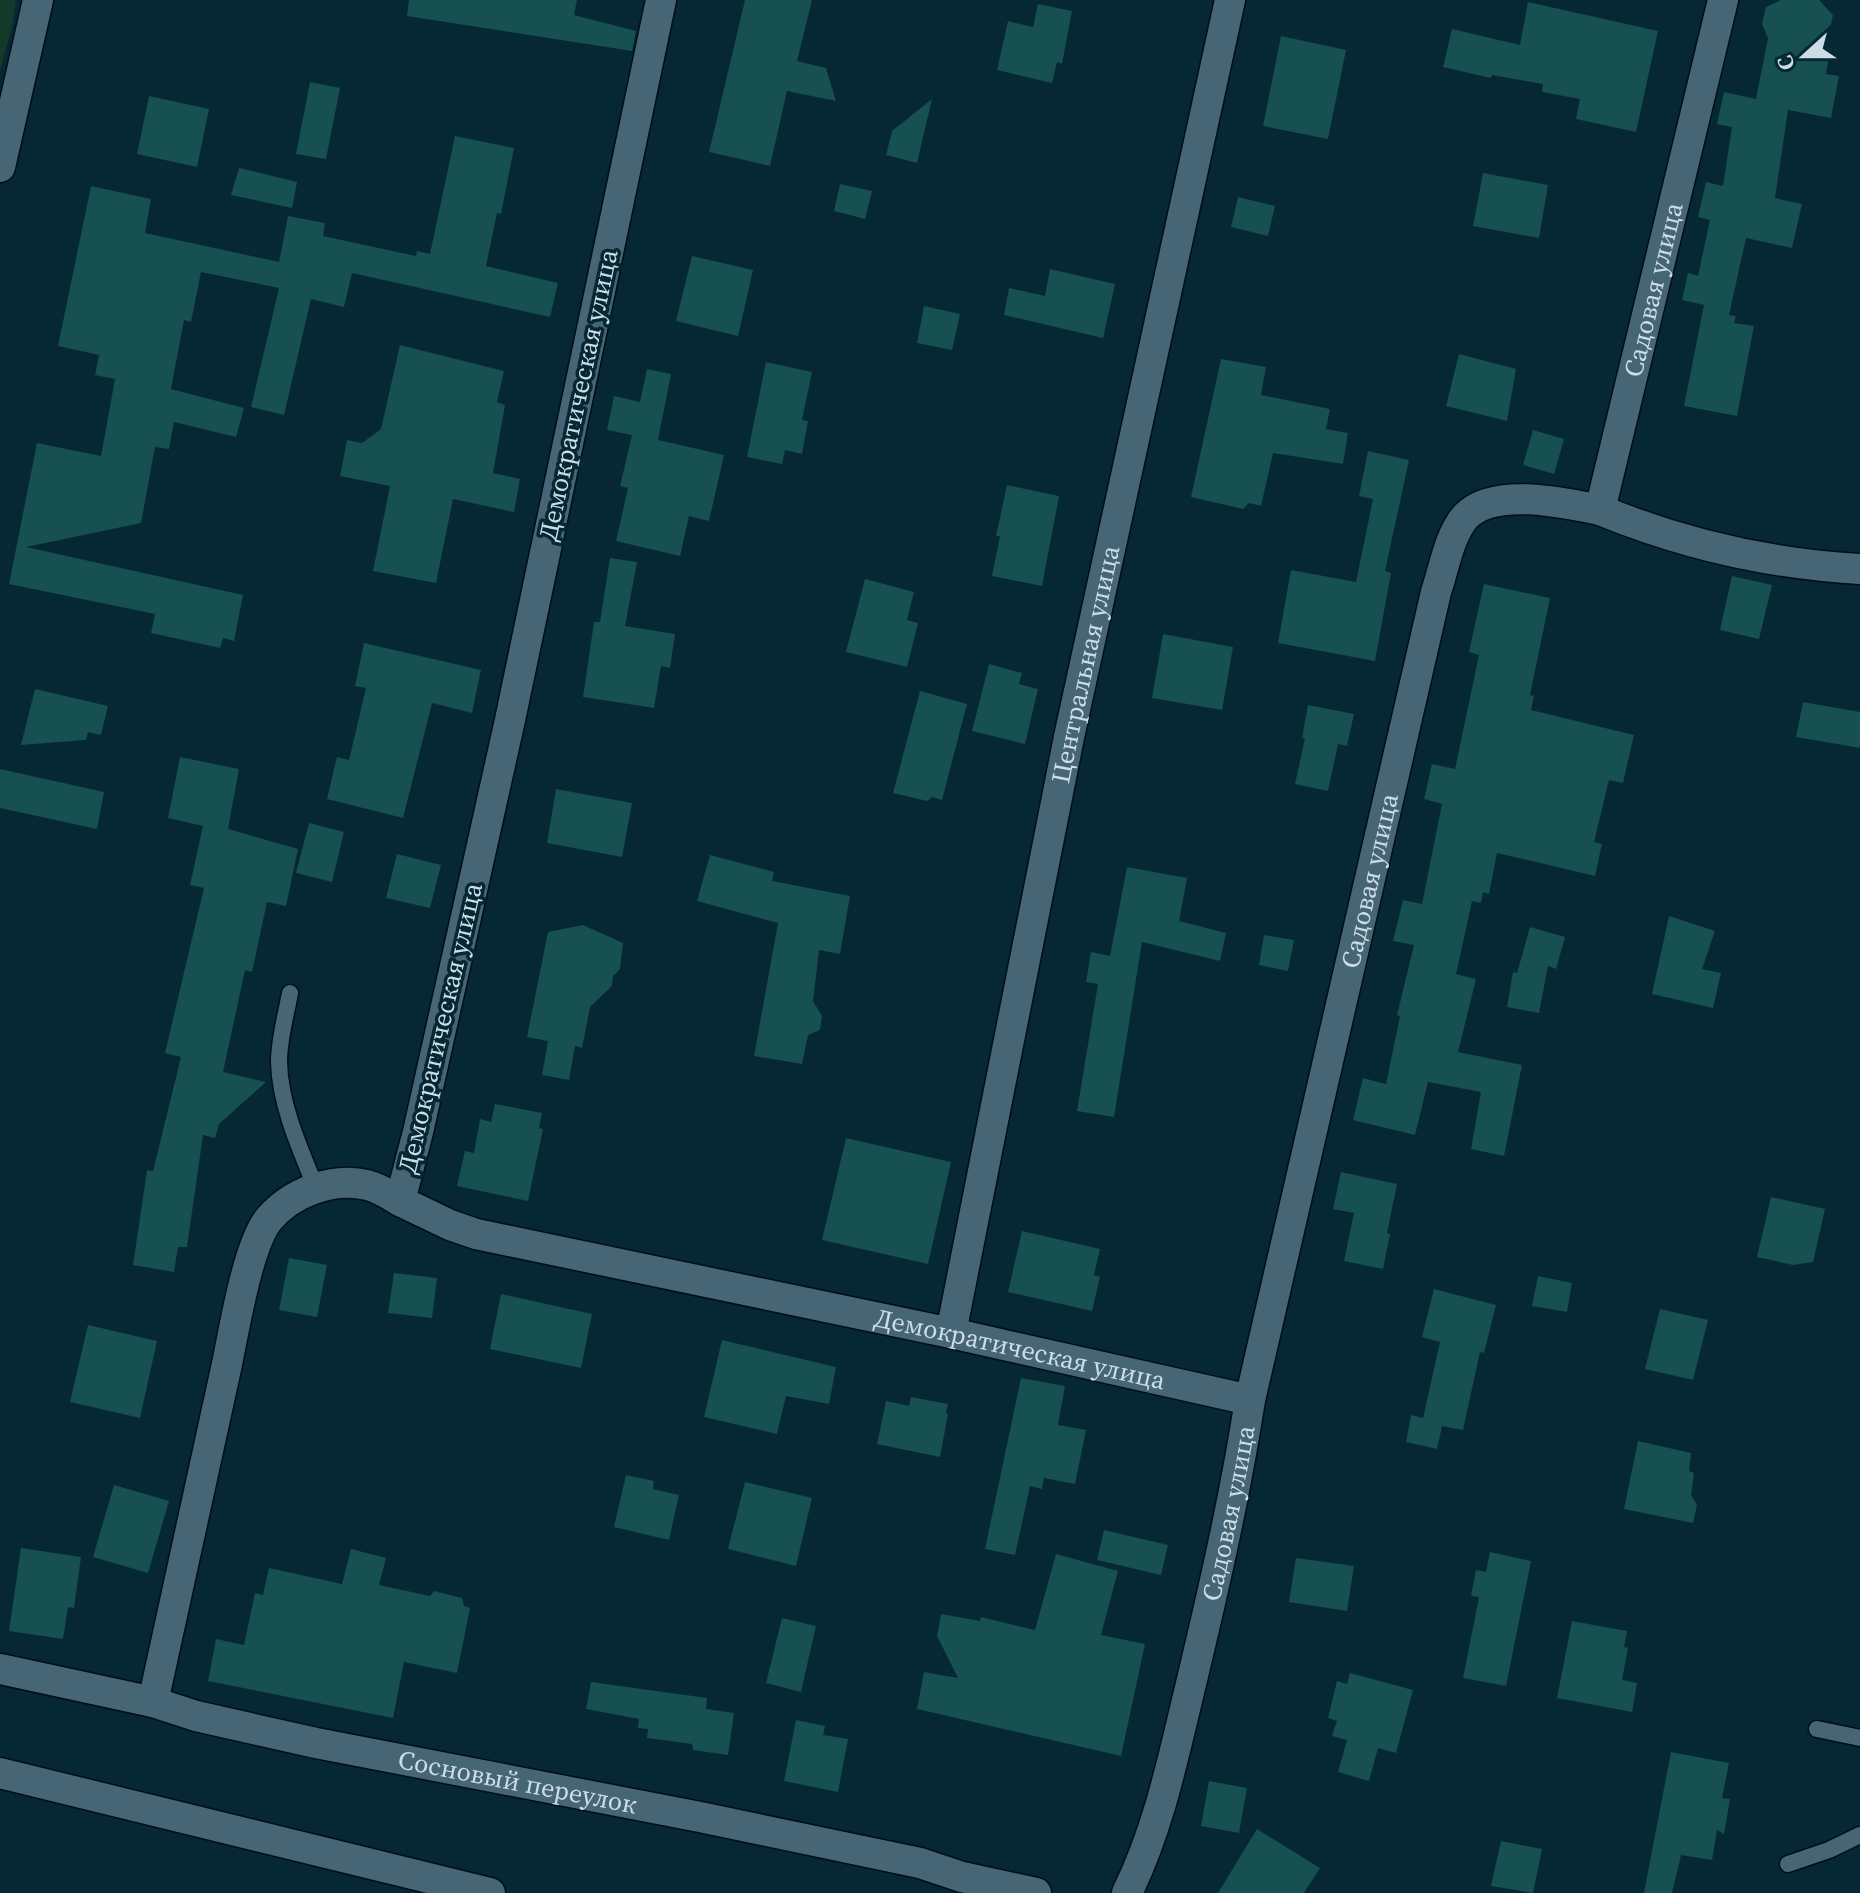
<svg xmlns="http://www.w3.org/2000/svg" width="1860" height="1893" font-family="'Source Serif 4',serif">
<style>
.green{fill:#12392a}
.building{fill:#165051}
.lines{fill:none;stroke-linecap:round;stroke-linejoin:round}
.service-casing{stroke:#000f18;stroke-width:19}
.minor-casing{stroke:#000f18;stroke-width:33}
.service{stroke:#466675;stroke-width:16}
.minor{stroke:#466675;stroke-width:30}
.labels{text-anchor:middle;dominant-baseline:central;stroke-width:7;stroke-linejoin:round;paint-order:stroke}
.street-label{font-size:26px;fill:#ccdde6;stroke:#062734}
</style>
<rect width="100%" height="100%" fill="#062734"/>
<path class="green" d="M0,0H16L13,23L0,71Z"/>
<g class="building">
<path d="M409,0H577L574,15L636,31L632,51L407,16Z"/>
<path d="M745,0H812L797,61L826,68L836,101L787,91L770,166L709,152Z"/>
<path d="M1781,0H1819L1833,15L1826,48L1830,49L1826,74L1839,76L1831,118L1788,110L1775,198L1802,204L1792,248L1746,238L1729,315L1736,316L1734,323L1754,326L1737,416L1684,406L1704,305L1682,300L1688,273L1698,276L1710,220L1698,217L1706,182L1723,186L1732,127L1717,124L1724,92L1756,99L1768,38L1762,24L1766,7Z"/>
<path d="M1528,2L1658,31L1636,132L1576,119L1580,99L1542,92L1543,84L1492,75L1491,78L1443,67L1452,29L1520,45Z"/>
<path d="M1038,4L1072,11L1062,64L1057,62L1052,83L997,70L1008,21L1033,27Z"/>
<path d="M1281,36L1346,50L1328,139L1263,126Z"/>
<path d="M310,82L340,88L326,159L296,154Z"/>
<path d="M149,96L209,109L197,167L137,154Z"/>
<path d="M932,99L917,163L886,155L892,131Z"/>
<path d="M455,136L514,148L501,214L497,213L486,266L558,283L550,317L352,273L344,307L311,299L284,415L251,407L279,288L201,272L191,322L184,320L171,389L244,408L236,437L174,422L169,449L155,447L141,523L26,547L243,595L234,641L223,638L220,648L151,633L155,614L9,584L37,443L101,456L115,379L95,375L99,355L58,346L91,186L151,199L145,233L279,262L288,216L325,223L323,236L416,256L417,251L430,254Z"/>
<path d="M239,168L297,182L292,208L231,195Z"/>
<path d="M1483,173L1548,185L1539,238L1473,226Z"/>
<path d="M840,184L872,191L865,219L834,211Z"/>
<path d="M1238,197L1275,206L1268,236L1231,227Z"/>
<path d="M692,256L753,270L738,336L676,321Z"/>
<path d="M1050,269L1115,284L1103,338L1004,315L1009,288L1045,296Z"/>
<path d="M924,306L960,314L952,350L917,343Z"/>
<path d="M400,345L504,371L497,402L505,405L493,473L520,479L514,512L453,499L436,583L373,571L390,486L340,476L347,440L362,443L381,429Z"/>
<path d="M1459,354L1516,369L1507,421L1446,406Z"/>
<path d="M1221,359L1266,367L1261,395L1330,409L1326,429L1348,433L1343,464L1273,453L1261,506L1249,503L1243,509L1191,497Z"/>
<path d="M766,362L812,372L802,420L808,421L802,454L785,450L782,464L747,457Z"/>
<path d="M647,369L671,374L658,440L724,455L709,521L689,516L680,556L616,541L628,488L620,486L632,435L607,430L614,396L640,402Z"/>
<path d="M1533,430L1564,439L1554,474L1523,465Z"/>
<path d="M1368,451L1409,460L1385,571L1391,573L1375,661L1278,643L1291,570L1356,582L1373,499L1359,496Z"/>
<path d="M1007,485L1059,496L1042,586L992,576L1000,536H996Z"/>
<path d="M610,558L637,562L625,626L675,634L670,668L661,666L654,708L583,697L594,622H600Z"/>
<path d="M1732,576L1772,585L1759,639L1720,630Z"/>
<path d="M865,579L914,592L907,620L918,623L907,667L846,652Z"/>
<path d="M1484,584L1550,598L1530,695L1534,696L1531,710L1634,735L1623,783L1609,780L1594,842L1602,844L1595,876L1497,853L1489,894L1483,892L1481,903L1472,901L1456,974L1476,979L1458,1052L1522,1065L1504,1156L1471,1149L1481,1092L1428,1082L1415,1135L1353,1120L1363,1078L1386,1084L1400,1016L1397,1015L1414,945L1393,941L1403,900L1422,904L1442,804L1424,799L1432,764L1455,769L1479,655L1469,652Z"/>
<path d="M1163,634L1233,647L1222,710L1152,698Z"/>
<path d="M364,643L481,670L472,713L432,703L403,818L327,799L337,757L349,760L366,688L355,686Z"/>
<path d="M989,664L1022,673L1019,684L1038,689L1025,744L972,731Z"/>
<path d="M35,689L108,706L101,735L88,732L86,740L21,745Z"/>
<path d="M920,691L967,704L942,800L932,797L927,801L893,793Z"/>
<path d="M1803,702L1860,712V748L1796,737Z"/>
<path d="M1308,705L1354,714L1347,746L1338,744L1328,791L1295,784L1305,738H1302Z"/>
<path d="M180,757L239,769L228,829L298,849L286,906L267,902L252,972L245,970L223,1072L266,1082L219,1124L215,1138L203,1135L187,1247H178L174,1272L133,1265L147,1170L153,1171L181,1057L165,1053L204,888L190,885L203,826L168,818Z"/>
<path d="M0,769L104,792L97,829L0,808Z"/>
<path d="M556,789L632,803L622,857L547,843Z"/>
<path d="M309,823L344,832L332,882L296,873Z"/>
<path d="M397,854L441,865L430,908L386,898Z"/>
<path d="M710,855L774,872L772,881L850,896L840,954L819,950L813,1001L822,1016L820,1030L808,1035L802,1064L754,1056L778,923L697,901Z"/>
<path d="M1127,867L1187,878L1179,921L1226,933L1220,961L1142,942L1114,1117L1077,1111L1098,984L1086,982L1091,952L1110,956Z"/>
<path d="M1669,916L1715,931L1702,969L1721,973L1713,1008L1652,994Z"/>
<path d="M583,925L623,943L620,969L613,976L612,986L590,1007L582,1048L575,1046L569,1080L542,1075L548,1041L527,1037L548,932Z"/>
<path d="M1530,927L1565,937L1556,969L1548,966L1539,1013L1507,1007L1513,972L1517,973Z"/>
<path d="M1264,935L1294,940L1288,971L1259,965Z"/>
<path d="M495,1104L542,1113L539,1128L543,1129L528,1201L457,1186L465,1151L474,1153L480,1119L491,1122Z"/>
<path d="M846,1138L951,1162L928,1264L822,1240Z"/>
<path d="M1341,1172L1397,1184L1387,1233L1390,1234L1383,1269L1344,1261L1354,1213L1333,1209Z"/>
<path d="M1771,1197L1825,1209L1813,1262L1793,1265L1757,1257Z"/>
<path d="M1022,1231L1100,1249L1094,1275L1100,1277L1092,1311L1008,1292Z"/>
<path d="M289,1258L327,1265L317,1317L279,1310Z"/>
<path d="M394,1273L437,1278L432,1318L388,1313Z"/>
<path d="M1538,1276L1572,1283L1567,1312L1532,1306Z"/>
<path d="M1434,1289L1496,1305L1484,1353L1480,1352L1463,1430L1442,1426L1437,1449L1406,1442L1411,1415L1423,1418L1440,1342L1422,1337Z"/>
<path d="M501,1294L592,1314L581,1368L490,1349Z"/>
<path d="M1660,1309L1708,1320L1693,1380L1645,1369Z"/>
<path d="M88,1325L157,1341L140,1418L70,1402Z"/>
<path d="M722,1340L836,1367L829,1404L786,1396L777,1434L704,1417Z"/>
<path d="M1021,1378L1065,1386L1058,1425L1086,1430L1075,1484L1044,1478L1042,1489L1030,1486L1015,1555L985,1549Z"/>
<path d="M911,1397L948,1404L946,1413L948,1414L940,1457L877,1444L886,1401L909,1406Z"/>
<path d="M1638,1441L1691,1453L1689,1471L1694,1473L1691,1495L1697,1505L1693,1523L1624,1509Z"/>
<path d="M626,1475L654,1481L653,1489L679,1495L669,1540L614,1527Z"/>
<path d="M745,1482L812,1498L796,1566L728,1549Z"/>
<path d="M114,1485L169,1501L148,1573L93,1557Z"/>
<path d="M1104,1530L1168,1545L1161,1575L1097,1560Z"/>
<path d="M21,1548L81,1557L74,1608L68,1607L63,1639L9,1631Z"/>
<path d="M351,1549L386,1558L379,1585L430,1596L434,1591L462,1598L464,1606L470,1608L457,1673L404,1662L393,1718L208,1681L216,1639L244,1645L255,1593L263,1595L269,1568L342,1584Z"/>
<path d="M1490,1552L1531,1561L1506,1686L1463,1678L1479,1597L1471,1596L1476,1570L1486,1572Z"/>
<path d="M1056,1554L1118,1571L1101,1635L1145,1644L1121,1756L917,1709L924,1672L958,1678L937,1636L941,1614L980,1621L981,1617L1035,1630Z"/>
<path d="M1296,1558L1354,1566L1347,1611L1289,1602Z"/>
<path d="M782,1618L816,1626L801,1692L766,1683Z"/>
<path d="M1572,1621L1627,1631L1624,1647L1628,1648L1622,1680L1637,1683L1632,1712L1557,1698Z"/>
<path d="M1350,1673L1413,1690L1396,1753L1378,1748L1369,1781L1338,1772L1347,1740L1332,1736L1337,1721L1328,1718L1337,1681L1347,1684Z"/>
<path d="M591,1682L707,1698L706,1709L734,1713L728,1755L693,1750L692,1744L647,1738L648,1729L638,1728L639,1719L586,1709Z"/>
<path d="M796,1720L825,1726L823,1735L848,1739L838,1792L784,1781Z"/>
<path d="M1671,1752L1729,1763L1722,1798L1730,1799L1724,1834L1717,1830L1712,1860L1681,1855L1672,1893H1644Z"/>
<path d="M1209,1781L1247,1788L1239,1833L1201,1826Z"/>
<path d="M1257,1829L1320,1868L1304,1893H1218Z"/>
<path d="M1501,1841L1542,1849L1533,1893L1491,1886Z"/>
</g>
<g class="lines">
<defs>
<g id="service">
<path d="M290,993C286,1015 279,1039 279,1062C280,1105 300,1149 316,1188"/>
<path d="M1817,1729L1860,1738"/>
<path d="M1788,1864L1829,1850L1860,1835"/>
</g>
<g id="minor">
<path id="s1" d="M661,0L510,720L418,1132L400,1201L450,1225L476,1234L951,1333L1250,1400"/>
<path d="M0,167L38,0"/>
<path d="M1600,510C1683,544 1771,564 1860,569"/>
<path id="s2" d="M951,1333L1069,737L1230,0"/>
<path id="s3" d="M0,1669L153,1702L196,1716L316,1743L700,1817L920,1863L962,1877L1036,1893"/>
<path d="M153,1702C178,1589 202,1477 227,1364C234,1330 248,1244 269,1219C292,1192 333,1177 367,1185C379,1188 390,1195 400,1201"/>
<path d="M0,1773L490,1893"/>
<path id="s4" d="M1127,1893C1159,1828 1173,1758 1190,1688C1213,1592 1235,1497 1250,1400L1436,592C1444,569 1449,535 1466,516C1495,487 1565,503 1600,510L1723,0"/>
</g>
</defs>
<use href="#service" class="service-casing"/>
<use href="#minor" class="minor-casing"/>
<use href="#service" class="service"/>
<use href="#minor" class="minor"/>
</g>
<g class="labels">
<g class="street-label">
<text stroke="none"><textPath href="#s4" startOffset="1786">Садовая улица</textPath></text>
<text transform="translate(578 395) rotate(-78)">Демократическая улица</text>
<text stroke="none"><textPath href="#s2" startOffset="682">Центральная улица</textPath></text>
<text stroke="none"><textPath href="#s4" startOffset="1042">Садовая улица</textPath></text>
<text transform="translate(440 1028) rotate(-77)">Демократическая улица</text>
<text stroke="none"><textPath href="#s1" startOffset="1868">Демократическая улица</textPath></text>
<text stroke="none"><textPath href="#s4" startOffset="394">Садовая улица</textPath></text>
<text stroke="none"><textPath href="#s3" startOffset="530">Сосновый переулок</textPath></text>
</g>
</g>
<g transform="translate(1804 56) rotate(249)" stroke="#062734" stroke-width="6" paint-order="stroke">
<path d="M0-6L14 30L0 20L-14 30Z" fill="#ccdde6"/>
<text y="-12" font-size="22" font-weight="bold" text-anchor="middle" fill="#ccdde6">С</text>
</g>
</svg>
